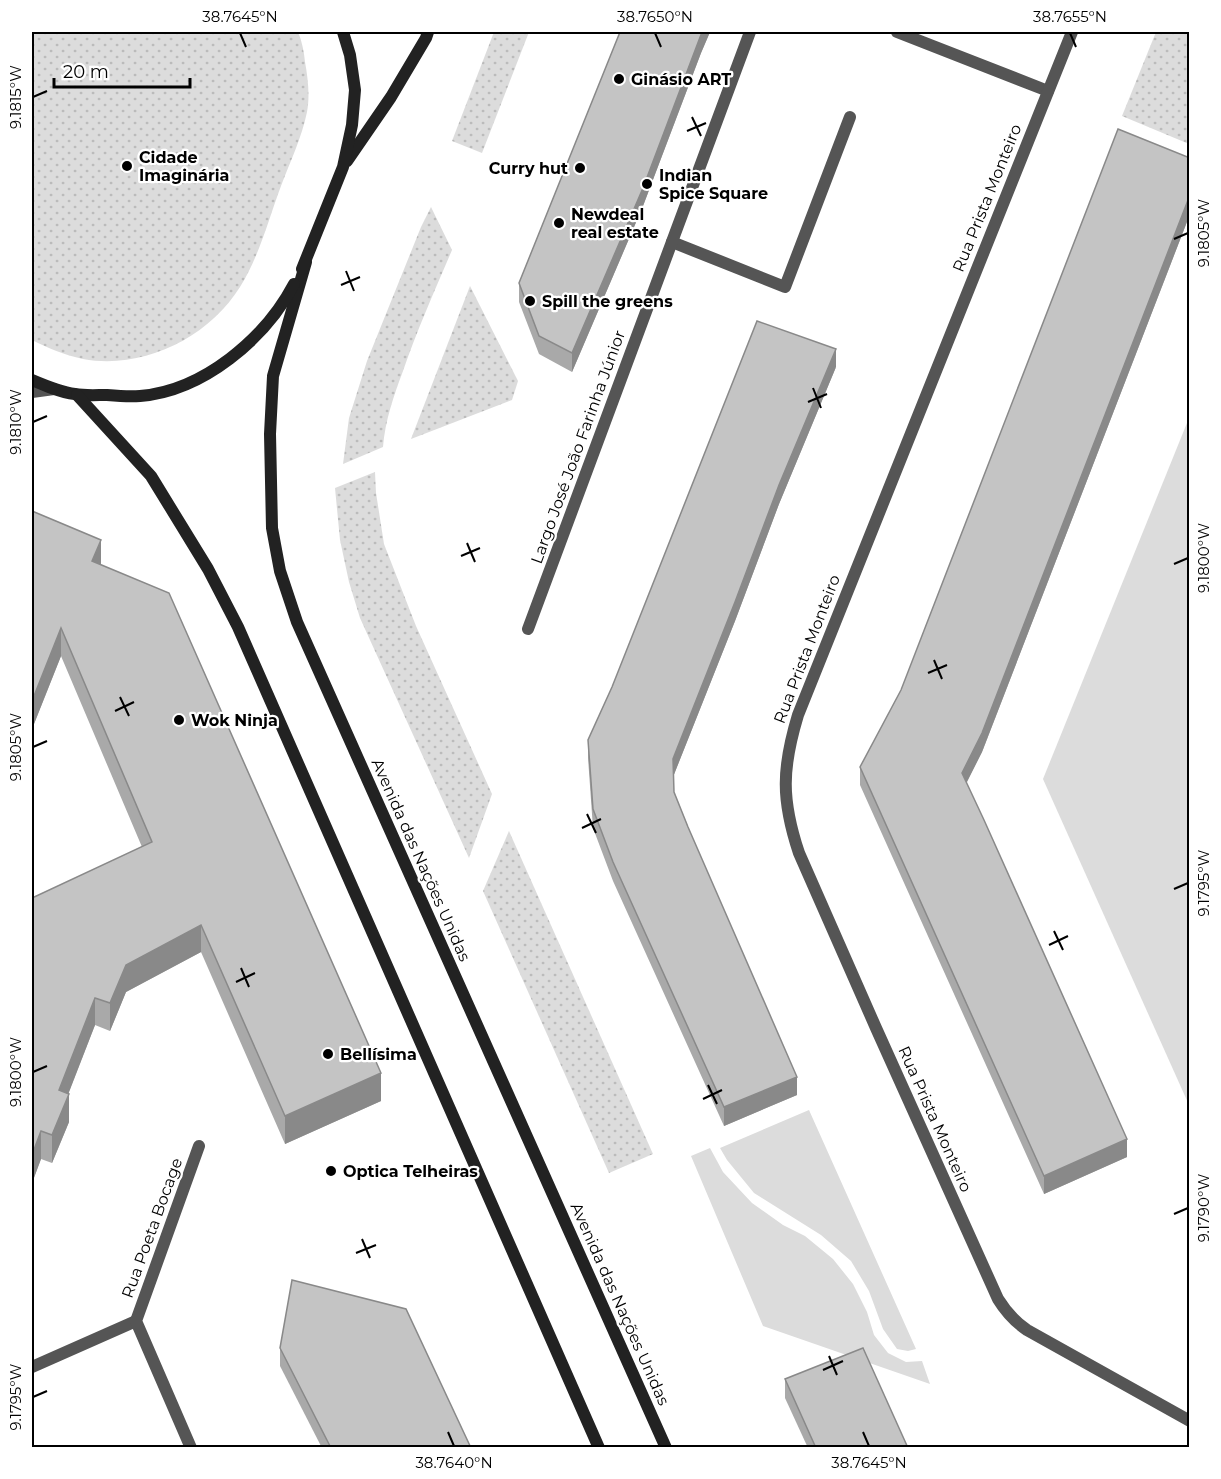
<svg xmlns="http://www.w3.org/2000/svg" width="1221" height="1479" font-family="Montserrat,sans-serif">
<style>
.grass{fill:url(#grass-dots)}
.green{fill:#dcdcdc}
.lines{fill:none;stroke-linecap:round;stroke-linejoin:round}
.minor{stroke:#555;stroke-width:12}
.tertiary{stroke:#555;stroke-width:12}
.secondary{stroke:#222;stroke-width:12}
.wall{fill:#a9a9a9}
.shaded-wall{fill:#898989}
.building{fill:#c4c4c4;stroke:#898989;stroke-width:1.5}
.ticks{fill:none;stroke:#000;stroke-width:2}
.poi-dot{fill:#000;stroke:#fff;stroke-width:2}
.labels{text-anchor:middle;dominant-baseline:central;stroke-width:4.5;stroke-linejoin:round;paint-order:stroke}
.poi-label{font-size:16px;font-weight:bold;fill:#000;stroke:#fff;text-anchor:start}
.street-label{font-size:16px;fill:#000;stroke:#fff}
.neatline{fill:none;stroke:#000;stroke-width:2}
.ticks-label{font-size:15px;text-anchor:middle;fill:#000}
</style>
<defs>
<pattern id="grass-dots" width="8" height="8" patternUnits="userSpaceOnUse" patternTransform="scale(1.5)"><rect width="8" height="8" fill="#dcdcdc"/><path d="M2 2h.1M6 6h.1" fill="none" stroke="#bbb" stroke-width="1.8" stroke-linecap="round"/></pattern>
</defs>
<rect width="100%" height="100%" fill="#fff"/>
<g class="grass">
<path d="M32,32H298C302,41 304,52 305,62C308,78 310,96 307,112C302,137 290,162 281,186C269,218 259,257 240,287C208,338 143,370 83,359C64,355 48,348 32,340Z"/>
<path d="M494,32H529L482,153L452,141Z"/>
<path d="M1156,32H1189V144L1122,116Z"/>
<path d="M431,207L452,250C435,290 417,330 403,371C394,395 385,421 383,447L343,464L349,418L367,361L421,227Z"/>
<path d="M470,286L518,381L512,400L411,439Z"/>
<path d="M375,472L376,493L384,544L416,626L492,794L469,858L360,618L349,582L340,540L335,488Z"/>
<path d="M509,831L653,1154L609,1173L483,891Z"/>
</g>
<g class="green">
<path d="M1189,418V1105L1043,779Z"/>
<path d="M809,1110L916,1349L908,1351L897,1349L883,1329L869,1291L851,1261L821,1235L754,1193L727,1160L720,1148Z"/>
<path d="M710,1148L723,1172L752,1203L783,1225L805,1236L833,1259L853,1284L867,1312L874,1335L888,1353L906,1362L922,1361L930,1384L763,1326L691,1156Z"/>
</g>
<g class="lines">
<g class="minor">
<path d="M897,32L1048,91"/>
<path d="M1072,32L798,715C782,768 781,799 799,853L876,1028L998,1299C1006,1312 1014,1321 1027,1330L1190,1421"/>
<path d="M672,242L785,287L850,117"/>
<path d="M528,629L750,32"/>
<path d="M32,1367L136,1321"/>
<path d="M191,1448L136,1321L199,1146"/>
</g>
<path class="tertiary" d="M32,392L54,389"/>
<g class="secondary">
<path d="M347,161L391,97L426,38L428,32"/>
<path d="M306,262L273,376L270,434L272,528L280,571L297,622L666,1448"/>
<path d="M302,269L343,167L352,125L355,90L350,55L343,32"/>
<path d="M32,380C46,386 60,392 75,394C85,396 97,395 107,395C118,396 129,397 140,396C203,391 265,339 294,284"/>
<path d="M77,395L151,476L208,569L238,627L599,1448"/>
</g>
</g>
<g class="wall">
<path d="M620,32H710L701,53L643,206L572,372L539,354L519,302V283Z"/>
<path d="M1190,158V214L982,752L966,783L1127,1157L1044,1194L860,785V767Z"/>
<path d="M836,367L779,504L735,621L673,777L674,792L797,1095L724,1126L613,881L593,828L588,758V740L612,687Z"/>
<path d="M32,511L101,565L381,1101L285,1144L201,952L126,992L110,1031L95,1025L68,1094L69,1122L52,1163L41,1159L32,1183V898L142,847L61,656L32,729Z"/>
<path d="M280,1348L471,1448H322L280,1366Z"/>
<path d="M785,1379L908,1448H808L785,1398Z"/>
</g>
<g class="shaded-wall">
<path d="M702,32H710L701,53L643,206L572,372V353Z"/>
<path d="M1190,195V214L982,752L962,792V773Z"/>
<path d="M836,349V367L779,504L735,621L673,777V759L779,485Z"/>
<path d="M101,540V568L92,561Z"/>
<path d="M61,628V656L32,729V701Z"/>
<path d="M201,925V952L126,992L110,1031V1003L126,965Z"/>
<path d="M95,998V1025L59,1118V1090Z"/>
<path d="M381,1073V1101L285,1144V1116Z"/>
<path d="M797,1077V1095L724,1126V1107Z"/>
<path d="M69,1094V1122L52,1163V1135Z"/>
<path d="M41,1131V1159L32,1183V1155Z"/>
<path d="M1127,1139V1157L1044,1194V1176Z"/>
</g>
<g class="building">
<path d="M620,32H702L643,188L572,353L539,336L519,283Z"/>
<path d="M1118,129L1190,158V195L982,733L962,773L984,820L1127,1139L1044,1176L860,767L901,690Z"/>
<path d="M757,321L836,349L779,485L735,602L673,759L674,792L688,827L797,1077L724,1107L613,862L593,809L588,740L612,687Z"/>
<path d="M32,511L101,540L92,561L169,593L381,1073L285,1116L201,925L126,965L110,1003L95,998L59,1090L69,1094L52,1135L41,1131L32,1155V898L152,842L61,628L32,701Z"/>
<path d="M292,1280L406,1309L471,1448H331L280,1348Z"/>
<path d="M863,1348L908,1448H816L785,1379Z"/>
</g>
<path class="ticks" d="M240,33L246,47M655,33L661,47M1070,33L1076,47M33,97L47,91M692,117L701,136M687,131L706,123M1174,239L1188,233M346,271L354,291M341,285L360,277M813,388L821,408M808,402L827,394M33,422L47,416M467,543L475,562M461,556L480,548M1174,564L1188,558M934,660L942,679M928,673L947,665M120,697L129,716M115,711L134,702M33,747L47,741M587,814L596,833M582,828L601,819M1174,889L1188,883M1054,931L1063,950M1049,945L1068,936M241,968L249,987M236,982L255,973M33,1072L47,1066M708,1085L717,1104M703,1099L722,1090M1174,1214L1188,1208M362,1239L370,1258M356,1253L376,1245M829,1356L837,1375M823,1370L843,1361M33,1397L47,1391M448,1432L454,1446M863,1432L869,1446"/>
<g class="poi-dot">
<circle cx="619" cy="79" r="6"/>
<circle cx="127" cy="166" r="6"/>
<circle cx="580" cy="168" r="6"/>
<circle cx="647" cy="184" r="6"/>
<circle cx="559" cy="223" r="6"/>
<circle cx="530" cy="301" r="6"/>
<circle cx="179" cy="720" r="6"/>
<circle cx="328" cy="1054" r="6"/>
<circle cx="331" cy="1171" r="6"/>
</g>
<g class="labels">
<g class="poi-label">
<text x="631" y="79">Ginásio ART</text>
<text x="139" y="157">Cidade<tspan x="139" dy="18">Imaginária</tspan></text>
<text x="568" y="168" text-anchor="end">Curry hut</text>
<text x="659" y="175">Indian<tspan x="659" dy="18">Spice Square</tspan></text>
<text x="571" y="214">Newdeal<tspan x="571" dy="18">real estate</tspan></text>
<text x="542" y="301">Spill the greens</text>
<text x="191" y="720">Wok Ninja</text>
<text x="340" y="1054">Bellísima</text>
<text x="343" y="1171">Optica Telheiras</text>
</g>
<g class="street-label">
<text transform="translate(987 198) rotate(-68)">Rua Prista Monteiro</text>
<text transform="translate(578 447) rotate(-70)">Largo José João Farinha Júnior</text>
<text transform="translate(807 649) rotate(-69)">Rua Prista Monteiro</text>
<text transform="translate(421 860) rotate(66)">Avenida das Nações Unidas</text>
<text transform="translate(935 1119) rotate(66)">Rua Prista Monteiro</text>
<text transform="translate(152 1228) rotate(-70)">Rua Poeta Bocage</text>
<text transform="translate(620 1304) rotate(66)">Avenida das Nações Unidas</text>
</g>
</g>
<rect width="1221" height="1479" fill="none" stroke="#ffffff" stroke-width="66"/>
<path d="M54 78v9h136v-9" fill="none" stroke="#000000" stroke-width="3"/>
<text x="63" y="78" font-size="18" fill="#000000" stroke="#ffffff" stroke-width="4.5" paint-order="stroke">20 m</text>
<rect x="33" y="33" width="1155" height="1413" class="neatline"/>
<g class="ticks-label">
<text x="240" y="22">38.7645°N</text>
<text x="655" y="22">38.7650°N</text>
<text x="1070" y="22">38.7655°N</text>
<text transform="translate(16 97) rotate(-90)" y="5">9.1815°W</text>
<text transform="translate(1204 233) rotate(-90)" y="5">9.1805°W</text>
<text transform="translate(16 422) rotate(-90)" y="5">9.1810°W</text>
<text transform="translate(1204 558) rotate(-90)" y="5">9.1800°W</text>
<text transform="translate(16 747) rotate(-90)" y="5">9.1805°W</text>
<text transform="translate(1204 883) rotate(-90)" y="5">9.1795°W</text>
<text transform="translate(16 1072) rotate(-90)" y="5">9.1800°W</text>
<text transform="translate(1204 1208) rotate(-90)" y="5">9.1790°W</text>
<text transform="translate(16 1397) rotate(-90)" y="5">9.1795°W</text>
<text x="454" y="1468">38.7640°N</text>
<text x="869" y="1468">38.7645°N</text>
</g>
</svg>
